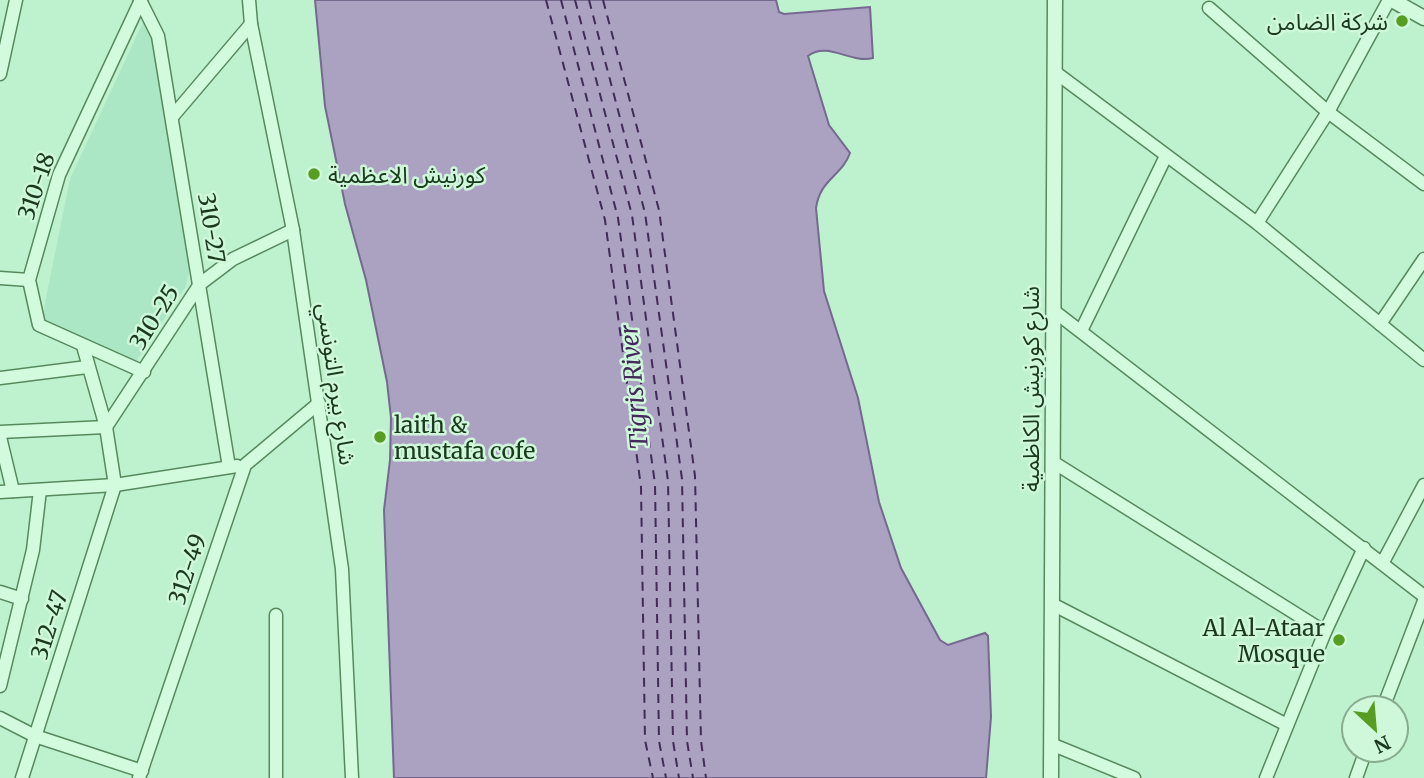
<svg xmlns="http://www.w3.org/2000/svg" width="1424" height="778" font-family="Merriweather,'Noto Sans Arabic',serif">
<style>
.farmland{fill:#abe7c4}
.water{fill:#aba2c2;stroke:#766990;stroke-width:2}
.lines{fill:none;stroke-linecap:round;stroke-linejoin:round}
.ferry{stroke:#422a59;stroke-width:2;stroke-dasharray:9 7;stroke-linecap:butt}
.minor-casing{stroke:#568a5c;stroke-width:15}
.tertiary-casing{stroke:#568a5c;stroke-width:17}
.minor{stroke:#d2fbde;stroke-width:12}
.tertiary{stroke:#d2fbde;stroke-width:14}
.poi-dot{fill:#579d22;stroke:#cff8da;stroke-width:2.5}
.labels{text-anchor:middle;dominant-baseline:central;stroke-width:5;stroke-linejoin:round;paint-order:stroke}
.poi-label{font-size:23px;fill:#1b391d;stroke:#cff8da;text-anchor:end}
.street-label{font-size:23px;fill:#1b391d;stroke:#cff8da}
.water-label{font-size:24px;font-style:italic;fill:#422a59;stroke:#cff8da}
</style>
<rect width="100%" height="100%" fill="#bef1cd"/>
<path class="farmland" d="M144,20L154,39L191,262L186,286L134,364L41,323L70,179Z"/>
<path class="water" d="M315,0H776L779,12L784,14L870,7L873,58C851,64 828,41 808,56L829,125L850,153C842,176 820,179 816,208L824,291L858,398L879,502L901,568L940,640L948,645L985,633L988,636L991,717L986,778H394L384,510L390,460L391,418L387,382L366,280L345,204L325,106Z"/>
<g class="lines">
<g class="ferry">
<path d="M546,0L605,220L641,487L645,740L653,778"/>
<path d="M561,0L618,218L655,484L659,741L666,778"/>
<path d="M575,0L632,215L668,481L673,741L679,778"/>
<path d="M589,0L645,213L682,479L687,741L693,778"/>
<path d="M603,0L659,210L695,476L701,741L706,778"/>
</g>
<defs>
<g id="minor">
<path d="M140,0L158,36L229,467"/>
<path d="M141,0L59,175L29,280L39,325L144,372"/>
<path d="M249,0L251,24L293,230L342,569L352,778"/>
<path d="M1209,8L1328,112L1424,184"/>
<path d="M1055,72L1257,223L1424,360"/>
<path d="M0,74L16,0"/>
<path d="M172,117L251,24"/>
<path d="M1257,223L1328,112L1389,0"/>
<path d="M0,278L29,280"/>
<path d="M1054,311L1424,596"/>
<path d="M1380,324L1424,259"/>
<path d="M1081,331L1166,156"/>
<path d="M0,378L87,367"/>
<path d="M0,432L106,427L200,284L233,259L293,230"/>
<path d="M0,437L13,491"/>
<path d="M1053,462L1325,632"/>
<path d="M0,492L115,485L237,466"/>
<path d="M1383,562L1424,485"/>
<path d="M0,592L22,599"/>
<path d="M1052,604L1287,725"/>
<path d="M276,615V778"/>
<path d="M0,686L33,550L40,490"/>
<path d="M1383,708L1424,601"/>
<path d="M0,718L35,736L142,771"/>
<path d="M1051,744L1134,778"/>
<path d="M22,778L115,485L106,427L83,346"/>
<path d="M139,778L245,465L319,403"/>
<path d="M1266,778L1325,632L1364,548"/>
<path d="M1356,778L1366,750"/>
</g>
<g id="tertiary">
<path d="M1392,0L1424,18"/>
<path d="M1051,778L1055,0"/>
</g>
</defs>
<use href="#minor" class="minor-casing"/>
<use href="#tertiary" class="tertiary-casing"/>
<use href="#minor" class="minor"/>
<use href="#tertiary" class="tertiary"/>
</g>
<g class="poi-dot">
<circle cx="1402" cy="21" r="7"/>
<circle cx="314" cy="174" r="7"/>
<circle cx="380" cy="437" r="7"/>
<circle cx="1339" cy="640" r="7"/>
</g>
<g class="labels">
<g class="poi-label">
<text x="1388" y="21">شركة الضامن</text>
<text x="328" y="174" text-anchor="start">كورنيش الاعظمية</text>
<text x="394" y="424" text-anchor="start">laith &amp;<tspan x="394" dy="26">mustafa cofe</tspan></text>
<text x="1325" y="627">Al Al-Ataar<tspan x="1325" dy="26">Mosque</tspan></text>
</g>
<g class="street-label">
<text transform="translate(36 186) rotate(-71)">310-18</text>
<text transform="translate(212 228) rotate(81)">310-27</text>
<text transform="translate(154 317) rotate(-58)">310-25</text>
<text transform="translate(337 384) rotate(82)">شارع بيرم التونسي</text>
<text transform="translate(1030 389) rotate(-90)">شارع كورنيش الكاظمية</text>
<text transform="translate(187 569) rotate(-72)">312-49</text>
<text transform="translate(49 625) rotate(-72)">312-47</text>
</g>
<g class="water-label">
<text transform="translate(634 387) rotate(-95)">Tigris River</text>
</g>
</g>
<g transform="translate(1375 729) rotate(154)"><circle r="33" fill="#cff8da" stroke="#87ac8e" stroke-width="2"/>
<path d="M0-5L12 26L0 18L-12 26Z" fill="#579d22"/>
<text y="-10" font-size="19" font-weight="bold" text-anchor="middle" fill="#1b391d">N</text>
</g>
</svg>
